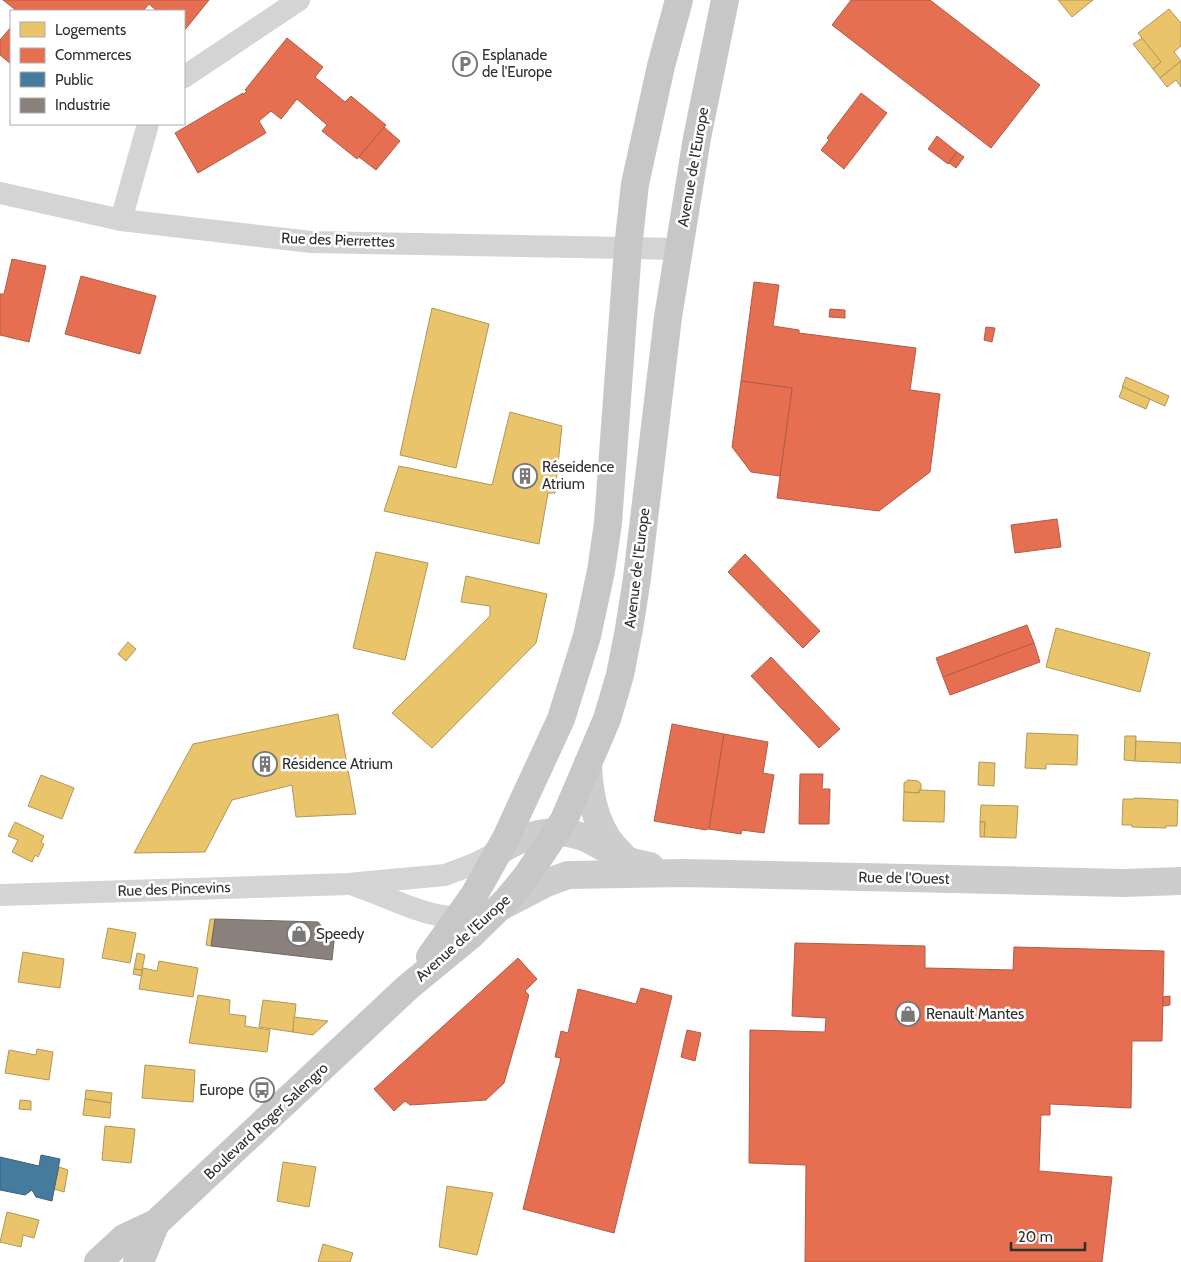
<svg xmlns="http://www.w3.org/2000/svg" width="1181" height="1262" font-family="Cabin,sans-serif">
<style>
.homes{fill:#e9c46a;stroke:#b19758}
.shops{fill:#e76f51;stroke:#b05c47}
.public{fill:#457b9d;stroke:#3e647c}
.industry{fill:#8a817c;stroke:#6f6865}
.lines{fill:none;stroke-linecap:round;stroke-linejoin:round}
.minor{stroke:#d4d4d4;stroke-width:22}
.secondary{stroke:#cdcdcd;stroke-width:28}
.primary{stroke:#c7c7c7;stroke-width:28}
.labels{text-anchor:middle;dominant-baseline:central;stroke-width:5;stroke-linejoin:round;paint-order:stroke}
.poi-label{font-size:15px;fill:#2f2f2f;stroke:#fff;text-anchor:start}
.street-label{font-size:15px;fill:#2f2f2f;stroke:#fff}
</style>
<rect width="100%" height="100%" fill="#fff"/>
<g class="homes">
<path d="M1058,0H1093L1072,17Z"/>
<path d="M1169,9L1181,23V46L1174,52L1181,61L1160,78L1153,69L1161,62L1138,33Z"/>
<path d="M1142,38L1161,62L1153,69L1133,44Z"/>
<path d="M1181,61V87L1176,80L1167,87L1160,78Z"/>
<path d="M432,308L489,324L456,468L400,455Z"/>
<path d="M1126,377L1169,396L1165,406L1122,387Z"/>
<path d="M1123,387L1150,399L1146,409L1119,397Z"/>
<path d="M510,412L562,426L555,493H548L539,544L384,511L399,466L492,485Z"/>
<path d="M376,552L428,563L405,660L353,648Z"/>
<path d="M466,576L547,594L536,643L432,748L392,713L490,616V606L461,602Z"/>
<path d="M1056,628L1150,653L1140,692L1046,667Z"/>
<path d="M128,642L136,649L126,661L118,654Z"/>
<path d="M338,714L356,814L296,817L292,785L232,800L205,852L134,853L193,744Z"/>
<path d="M1027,733L1078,735L1077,765L1046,764V769L1025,768Z"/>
<path d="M1125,736H1136L1135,761L1124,760Z"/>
<path d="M1136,741L1181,743V763L1135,761Z"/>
<path d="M979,762L995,763L994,786L978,785Z"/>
<path d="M41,775L74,788L62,819L28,806Z"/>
<path d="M908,780L918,781L921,784V790H919V793L904,792V783Z"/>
<path d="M919,790L945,791L944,822L903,821L904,792L919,793Z"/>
<path d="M1134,798L1178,800L1177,826H1166V828L1132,827V825H1122L1123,799H1134Z"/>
<path d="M981,805L1018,806L1016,838L984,837L985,822H980Z"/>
<path d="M15,822L44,836L41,842L44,844L38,857L35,855L32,862L12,852L18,840L8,836Z"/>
<path d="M980,822H985L984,837H980Z"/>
<path d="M210,919H215L211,946L206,945Z"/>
<path d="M108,928L136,933L130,963L102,958Z"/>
<path d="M23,952L64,959L60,988L18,982Z"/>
<path d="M137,953L145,955L142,970L134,969Z"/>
<path d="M159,961L198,968L193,997L139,989L143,968L157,971Z"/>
<path d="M134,969L142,970L141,976L133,974Z"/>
<path d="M198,995L230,1000L229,1014L246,1016L245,1026L270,1030L267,1052L189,1043Z"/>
<path d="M263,1000L296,1004L293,1032L259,1027Z"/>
<path d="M294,1017L328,1021L313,1035L293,1032Z"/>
<path d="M37,1049L53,1052L49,1080L5,1073L9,1050L36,1055Z"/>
<path d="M145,1065L195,1070L193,1102L142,1098Z"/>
<path d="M86,1090L112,1093L111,1103L85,1099Z"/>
<path d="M85,1099L111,1103L110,1118L83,1115Z"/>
<path d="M20,1100L31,1101V1110L19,1109Z"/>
<path d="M105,1126L135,1129L131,1163L102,1160Z"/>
<path d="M283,1162L316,1167L309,1207L277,1201Z"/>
<path d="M59,1167L68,1170L64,1192L54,1189Z"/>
<path d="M447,1186L493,1193L477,1255L439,1247Z"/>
<path d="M7,1212L39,1220L34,1238L23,1235L21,1247L0,1242Z"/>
<path d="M323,1244L353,1253L350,1262H318Z"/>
</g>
<g class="shops">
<path d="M3,0H209L184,31V11H157L149,4L143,11H17Z"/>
<path d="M851,0H930L1040,85L991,148L832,25Z"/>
<path d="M11,27V64L0,55V40Z"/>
<path d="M287,38L323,67L315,77L345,102L351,96L386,125L357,159L322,131L327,125L297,99L281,119L271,111L259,121L266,133L198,173L175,133L243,93V95L247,91L245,90Z"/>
<path d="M861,93L887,113L844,169L821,150L829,140L827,138Z"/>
<path d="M384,127L400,141L376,170L359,157Z"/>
<path d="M937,136L957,152L948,164L928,149Z"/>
<path d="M957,152L964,157L956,168L949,163Z"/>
<path d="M12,259L46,266L29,342L0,335V294H4Z"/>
<path d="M81,276L156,296L140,354L65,334Z"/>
<path d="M754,282L779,285L773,326L799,330V333L916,348L910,390L940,394L930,472L879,511L777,498L792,388L741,381Z"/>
<path d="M830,309L845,310V318L829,317Z"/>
<path d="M986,327L995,328L992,342L984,340Z"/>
<path d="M741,381L792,388L780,476L751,472L732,447Z"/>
<path d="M1057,519L1061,547L1015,553L1011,525Z"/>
<path d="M745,554L820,631L803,648L728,572Z"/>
<path d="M1027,625L1034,643L943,677L936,658Z"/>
<path d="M1034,643L1040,662L950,695L943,677Z"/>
<path d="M771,657L840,729L819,748L751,676Z"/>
<path d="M672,724L724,734L709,829H707L706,830L654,821Z"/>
<path d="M724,734L768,742L763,773L774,775L764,833L742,830L741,834L709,829Z"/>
<path d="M800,774H823L822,789H830L829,824H799Z"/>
<path d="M795,943L925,946V968L1013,970L1014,947L1164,951L1162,1041H1132L1131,1108L1050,1104V1115H1041L1039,1171L1112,1177L1102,1262H805L806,1165L749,1163L750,1030L825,1032L826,1018L792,1016Z"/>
<path d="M518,958L537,979L525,991L529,995L504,1083L486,1100L410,1105L405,1101L394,1111L374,1089Z"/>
<path d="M641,988L672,996L614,1233L523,1209L561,1058L555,1057L561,1031L568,1033L578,989L636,1004Z"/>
<path d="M1170,996V1005L1163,1006V997Z"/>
<path d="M687,1030L701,1033L695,1061L681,1057Z"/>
</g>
<path class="public" d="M41,1155L60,1159L52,1201L36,1197L32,1190L25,1195L0,1190V1157L39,1166Z"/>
<path class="industry" d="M215,919L318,922L334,941L332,960L211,946Z"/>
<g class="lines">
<g class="minor">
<path d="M184,77L299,0"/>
<path d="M0,193L121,220L311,242L680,249"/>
<path d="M121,220L148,124"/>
<path d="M356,886C394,898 433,924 474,915"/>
<path d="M0,895L348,884L445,875L474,864L498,852"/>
</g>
<g class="secondary">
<path d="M588,764C589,795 596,832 621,854"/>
<path d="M498,852C522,835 554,826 583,837C598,843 612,854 627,860C634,863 642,864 650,866"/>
<path d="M502,906L546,883L568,875L683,873L1124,883L1181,881"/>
</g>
<g class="primary">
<path d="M430,957L474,895L506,838L561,719L587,636L601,571L608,523L628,248L635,184L661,66L679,0"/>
<path d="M98,1262L124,1238L156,1223"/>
<path d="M137,1262L142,1257L156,1223L408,987L470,936L507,900L526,877L564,820L607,719L620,675L629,629L637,578L668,317L697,138L725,0"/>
</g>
</g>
<defs>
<symbol id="parking-ring" viewBox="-11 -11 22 22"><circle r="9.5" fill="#fff" stroke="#787878" stroke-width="1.5"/><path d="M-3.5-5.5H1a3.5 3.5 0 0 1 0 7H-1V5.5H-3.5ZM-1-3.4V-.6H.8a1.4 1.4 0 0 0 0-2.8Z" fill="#787878"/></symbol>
<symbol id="building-ring" viewBox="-11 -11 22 22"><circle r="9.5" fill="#fff" stroke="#787878" stroke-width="1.5"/><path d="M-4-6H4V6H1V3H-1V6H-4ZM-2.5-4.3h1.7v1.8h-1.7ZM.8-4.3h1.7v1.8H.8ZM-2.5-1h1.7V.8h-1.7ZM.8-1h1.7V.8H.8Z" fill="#787878"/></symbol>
<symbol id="shop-ring" viewBox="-11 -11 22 22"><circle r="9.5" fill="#fff" stroke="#787878" stroke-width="1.5"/><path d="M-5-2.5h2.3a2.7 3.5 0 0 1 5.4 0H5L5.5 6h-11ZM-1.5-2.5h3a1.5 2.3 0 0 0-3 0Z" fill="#787878"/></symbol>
<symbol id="bus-ring" viewBox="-11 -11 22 22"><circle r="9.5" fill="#fff" stroke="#787878" stroke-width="1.5"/><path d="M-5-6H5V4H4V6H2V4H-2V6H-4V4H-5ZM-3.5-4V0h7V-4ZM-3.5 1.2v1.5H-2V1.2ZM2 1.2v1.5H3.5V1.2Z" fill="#787878"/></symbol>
</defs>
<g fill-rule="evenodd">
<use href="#parking-ring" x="451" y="50" width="28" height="28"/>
<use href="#building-ring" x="511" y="462" width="28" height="28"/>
<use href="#building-ring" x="251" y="750" width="28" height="28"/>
<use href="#shop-ring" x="285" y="920" width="28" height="28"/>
<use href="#shop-ring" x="894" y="1000" width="28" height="28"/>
<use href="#bus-ring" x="248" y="1076" width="28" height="28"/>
</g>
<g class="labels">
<g class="poi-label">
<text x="482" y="55">Esplanade<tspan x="482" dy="17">de l'Europe</tspan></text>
<text x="542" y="467">Réseidence<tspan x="542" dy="17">Atrium</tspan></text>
<text x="282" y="764">Résidence Atrium</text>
<text x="316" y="934">Speedy</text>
<text x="926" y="1014">Renault Mantes</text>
<text x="244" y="1090" text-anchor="end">Europe</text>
</g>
<g class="street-label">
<text transform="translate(693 167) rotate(-80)">Avenue de l'Europe</text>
<text transform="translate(338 240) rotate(2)">Rue des Pierrettes</text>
<text transform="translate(637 568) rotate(-83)">Avenue de l'Europe</text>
<text transform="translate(904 878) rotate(1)">Rue de l'Ouest</text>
<text transform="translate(174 889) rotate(-2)">Rue des Pincevins</text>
<text transform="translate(463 938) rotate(-42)">Avenue de l'Europe</text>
<text transform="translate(266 1121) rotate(-43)">Boulevard Roger Salengro</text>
</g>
</g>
<rect x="10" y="10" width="175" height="115" fill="#ffffff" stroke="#acacac"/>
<rect x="20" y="22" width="25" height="15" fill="#e9c46a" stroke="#acacac"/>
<text x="55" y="35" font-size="15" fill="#2f2f2f">Logements</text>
<rect x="20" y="48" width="25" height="15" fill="#e76f51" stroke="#acacac"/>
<text x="55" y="60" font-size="15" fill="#2f2f2f">Commerces</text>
<rect x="20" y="72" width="25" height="15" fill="#457b9d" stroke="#acacac"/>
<text x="55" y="85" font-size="15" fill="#2f2f2f">Public</text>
<rect x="20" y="98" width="25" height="15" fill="#8a817c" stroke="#acacac"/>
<text x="55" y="110" font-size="15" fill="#2f2f2f">Industrie</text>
<path d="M1011 1242v8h74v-8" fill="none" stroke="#2f2f2f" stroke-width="2.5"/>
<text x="1018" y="1242" font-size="15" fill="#2f2f2f" stroke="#ffffff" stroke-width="4" paint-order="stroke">20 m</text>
</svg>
